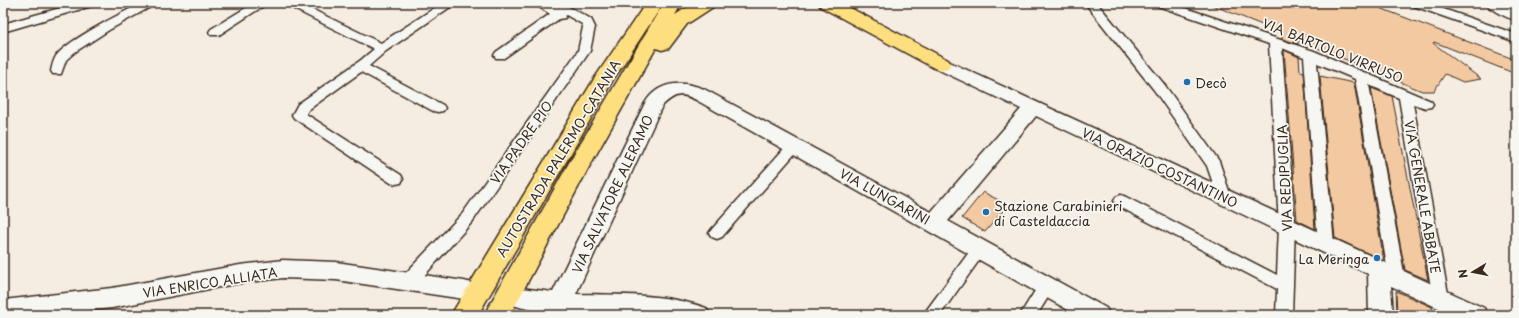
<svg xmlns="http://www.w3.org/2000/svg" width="1519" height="318" font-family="'Playpen Sans',sans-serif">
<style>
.building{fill:#f3c9a2;stroke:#3b2a1e}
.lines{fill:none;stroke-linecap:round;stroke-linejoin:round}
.secondary-tunnel{stroke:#d0c6bb;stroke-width:20;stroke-dasharray:20 10;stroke-linecap:butt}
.street-casing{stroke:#3b2a1e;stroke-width:3}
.secondary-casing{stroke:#3b2a1e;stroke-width:3}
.highway-casing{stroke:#3b2a1e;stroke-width:3}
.street{fill:#f6f6f2;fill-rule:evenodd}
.secondary{fill:#f6f6f2;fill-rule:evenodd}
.highway{fill:#fedf80;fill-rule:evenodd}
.poi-dot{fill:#1f6fb2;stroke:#f6f6f2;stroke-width:1.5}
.labels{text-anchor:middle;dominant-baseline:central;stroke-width:3.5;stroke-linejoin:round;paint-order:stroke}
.street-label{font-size:13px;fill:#3b2a1e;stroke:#f6f6f2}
.poi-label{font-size:13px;fill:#3b2a1e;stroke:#f6f6f2;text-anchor:start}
</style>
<rect width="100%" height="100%" fill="#f5ede2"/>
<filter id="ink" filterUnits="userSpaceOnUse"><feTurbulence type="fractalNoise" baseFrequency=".025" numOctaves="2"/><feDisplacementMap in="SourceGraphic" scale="8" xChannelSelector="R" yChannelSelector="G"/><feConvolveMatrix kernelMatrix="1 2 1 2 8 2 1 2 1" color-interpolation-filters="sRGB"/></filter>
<g filter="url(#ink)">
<g class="building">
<path d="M1207,3H1367L1516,60V74L1434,42L1433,43L1481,79L1463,82L1445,74L1434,91H1422L1298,40V44L1282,39V33Z"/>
<path d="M1284,50L1299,57L1300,71L1304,72L1315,229L1297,220Z"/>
<path d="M1320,76L1354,83L1384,261L1335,238Z"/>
<path d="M1371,88L1392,96L1428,280L1405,270Z"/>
<path d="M983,192L1008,205L985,232L962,218Z"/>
<path d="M1396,291L1432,307L1434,315H1397Z"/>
</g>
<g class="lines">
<path class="secondary-tunnel" d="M464,290L521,298"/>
<defs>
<g id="street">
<path d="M78,3H97L95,5L3,32V24Z"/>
<path d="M141,3H156L154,5L109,30L75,52L66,60L61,74H53L51,71C52,66 53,61 56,56C69,39 121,14 141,3Z"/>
<path d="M254,3H268L219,35H211L209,32L211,29Z"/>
<path d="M284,3H299L381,43L442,3H456L386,51L369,66L443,105L445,108L443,111L438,112L433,111L361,72L308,110L306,114L401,175L403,179L401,183L396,184L391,183L294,118L292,115L298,104L361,60L374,49L286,5Z"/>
<path d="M533,3H562L591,19L595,27L590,51L473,221L415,286L409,288L403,286L401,281L403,276L463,213L578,51L583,27L582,24L566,15L565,18L559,19L504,58H496L494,55L496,52L550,14Z"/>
<path d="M1085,3H1097L1164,84L1219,161L1231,197L1229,201L1224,202L1219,201L1207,166L1154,90Z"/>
<path d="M1153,3H1170L1314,51L1431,101L1433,104L1431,107L1426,108L1413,104L1449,299L1447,304L1441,306L1435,304L1433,299L1399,98L1369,85L1405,278L1403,283L1397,284L1391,283L1389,278L1355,79L1317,63L1334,244L1331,248L1326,250L1321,248L1318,244L1304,57L1282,48L1295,226L1292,315H1276L1277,289L1116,205L1114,201L1116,197L1121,195L1126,197L1277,275L1279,226L1269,44L1155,5Z"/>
<path d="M1409,3H1426L1516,34V42L1411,5Z"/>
<path d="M794,141L799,143L801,146L799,149L722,237L717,239L712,237L709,233L712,229L789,143Z"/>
<path d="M980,242L985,244L988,248L985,252L940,315H923L975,244Z"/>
<path d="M1047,279L1053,281L1055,286L1037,315H1020L1041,281Z"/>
</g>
<g id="secondary">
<path d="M1486,3H1506L1516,8V20C1507,18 1491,11 1486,3Z"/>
<path d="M941,58L1484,308L1488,315H1453L1391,286L1393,315H1369L1368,274L1036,116L948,221L1106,308L1110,315H1077L698,101C681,92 676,93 662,106L576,294C619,295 665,293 706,308L710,315C670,315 629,315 589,314C564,313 537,313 513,305L509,298L513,291L521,288L553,292L645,103C658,81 682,80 704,89L931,212L1021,109L935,68L932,64L935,60Z"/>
<path d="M283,260L336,262L464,281L472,283L475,290L472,297L464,299L336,280L283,278L240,283L112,308L46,315H3V300L112,288L240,265Z"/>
</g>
<g id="highway">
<path d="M646,3H682L675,15L694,3H716L713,7L687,24L669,48L662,50L656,48L589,167L510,315H484L570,161L663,4L613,80L478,315H451L594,79Z"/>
<path d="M818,3H841L948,60L951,64L948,68L941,70L934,68L821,7Z"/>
</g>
</defs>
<use href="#street" class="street-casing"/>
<use href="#secondary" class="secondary-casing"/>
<use href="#highway" class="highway-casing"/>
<use href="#street" class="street"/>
<use href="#secondary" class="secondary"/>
<use href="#highway" class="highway"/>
</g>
</g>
<g class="poi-dot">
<circle cx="1187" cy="82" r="4"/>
<circle cx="986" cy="212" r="4"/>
<circle cx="1377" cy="258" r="4"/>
</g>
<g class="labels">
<g class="street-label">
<text transform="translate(1333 50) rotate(22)">VIA BARTOLO VIRRUSO</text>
<text transform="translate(521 142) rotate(-55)">VIA PADRE PIO</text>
<text transform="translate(558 158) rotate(-59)">AUTOSTRADA PALERMO-CATANIA</text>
<text transform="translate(1160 167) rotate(25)">VIA ORAZIO COSTANTINO</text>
<text transform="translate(1284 178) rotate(-93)">VIA REDIPUGLIA</text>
<text transform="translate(612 194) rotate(-65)">VIA SALVATORE ALERAMO</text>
<text transform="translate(885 196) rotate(29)">VIA LUNGARINI</text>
<text transform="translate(1423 197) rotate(80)">VIA GENERALE ABBATE</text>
<text transform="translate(210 282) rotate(-9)">VIA ENRICO ALLIATA</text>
</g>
<g class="poi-label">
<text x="1195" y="82">Decò</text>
<text x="994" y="205">Stazione Carabinieri<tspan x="994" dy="15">di Casteldaccia</tspan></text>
<text x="1369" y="258" text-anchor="end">La Meringa</text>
</g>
</g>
<rect width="1519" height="318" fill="none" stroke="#f6f6f2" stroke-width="16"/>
<rect x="8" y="8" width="1503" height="302" fill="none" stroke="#3b2a1e" stroke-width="1.5" filter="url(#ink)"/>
<g transform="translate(1473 272) rotate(260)" stroke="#f6f6f2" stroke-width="3" paint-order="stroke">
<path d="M0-3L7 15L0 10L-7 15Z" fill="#3b2a1e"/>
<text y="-6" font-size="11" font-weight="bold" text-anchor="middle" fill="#3b2a1e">N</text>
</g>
</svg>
